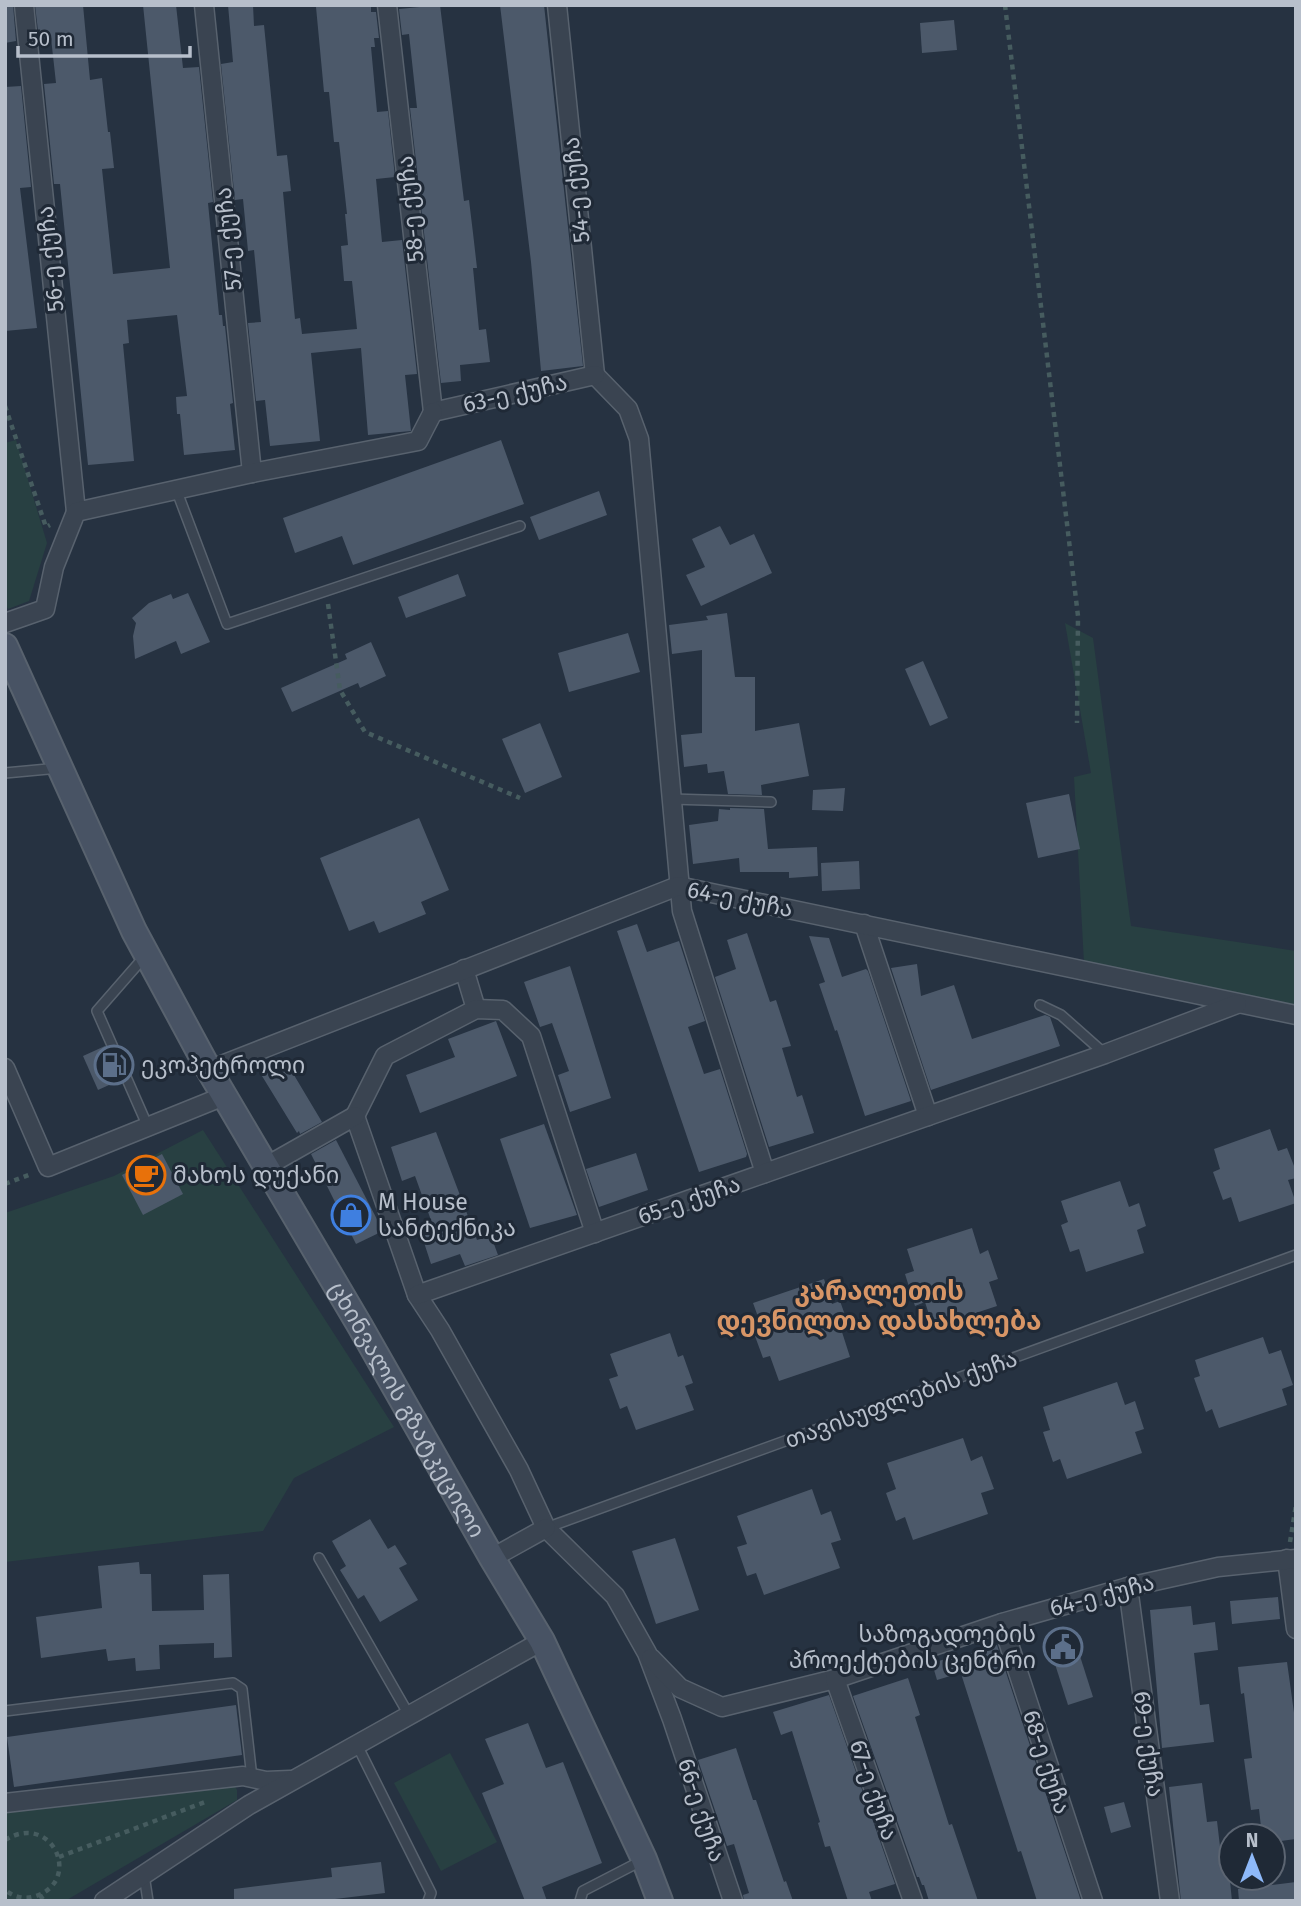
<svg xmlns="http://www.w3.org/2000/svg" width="1301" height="1906" font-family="'Fira Sans','Noto Sans Georgian',sans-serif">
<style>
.green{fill:#284042}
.building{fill:#4c596a}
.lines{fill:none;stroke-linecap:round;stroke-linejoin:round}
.lane-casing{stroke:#58626e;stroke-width:12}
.street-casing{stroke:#58626e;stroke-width:21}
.secondary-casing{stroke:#58626e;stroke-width:28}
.path{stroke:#465c5f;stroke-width:4.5;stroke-dasharray:5 5;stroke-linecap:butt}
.lane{stroke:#3a4451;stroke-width:9}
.street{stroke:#3a4451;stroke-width:18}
.secondary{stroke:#485364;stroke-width:24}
.labels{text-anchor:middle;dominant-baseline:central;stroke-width:6;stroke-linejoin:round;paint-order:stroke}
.street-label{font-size:23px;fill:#b7bfcb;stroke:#1f2936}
.poi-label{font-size:23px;fill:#b7bfcb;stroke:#1f2936;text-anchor:start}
.quarter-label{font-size:26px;font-weight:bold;fill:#d79566;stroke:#1f2936}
</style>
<rect width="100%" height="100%" fill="#263241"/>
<g class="green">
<path d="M16,440L47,543L29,601L8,609L5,602V443Z"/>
<path d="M1065,623L1093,638L1131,926L1296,951V1005L1084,963L1074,777L1091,773Z"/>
<path d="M203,1130L394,1427L294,1478L263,1531L5,1562V1213L114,1176Z"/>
<path d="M450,1753L497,1842L441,1871L394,1783Z"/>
<path d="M233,1783L237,1790V1800L65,1901H5V1807Z"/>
</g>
<g class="building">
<path d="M5,5H13L16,41L5,43Z"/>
<path d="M35,5H83L90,80L102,78L108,132H110L114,168L102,169L113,274L170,268L143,5H176L183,68L199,67L213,202L208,203L219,315H222L223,326H225L233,403L230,404L235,450L184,455L180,414H177L176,397L187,396L177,315L127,320L129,343L123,344L134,461L88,465L60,184H54L44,84L56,83L51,38L39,39Z"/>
<path d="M228,5H253L254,26L264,25L277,156L287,155L291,191L283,192L288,247L295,319L300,318L302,334L357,329L352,281H344L341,246L348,245L345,214H347L339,142H334L329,92H324L316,7L371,5V12H376L379,38H374L375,47H371L377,112L388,111L395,177L376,179L382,242L402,240L417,374L405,375L411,431L368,435L361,348L311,353L320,441L270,446L265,400L256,401L248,323L261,322L254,250L248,251L243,199L235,200L221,64L233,62Z"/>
<path d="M440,5L464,201L469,200L473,233L477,268H473L479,330L486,329L490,362L460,365L461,381L441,383L410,108H417L409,34L402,35L399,9Z"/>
<path d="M500,5H544L583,366L541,371L531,262Z"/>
<path d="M954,20L957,50L922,53L920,23Z"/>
<path d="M21,86L31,187L20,188L37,328L5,331V87Z"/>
<path d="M501,440L524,504L353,565L342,536L295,553L283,518Z"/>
<path d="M599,491L607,515L539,540L530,517Z"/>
<path d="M720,526L730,545L754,534L772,573L701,606L686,575L705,567L692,539Z"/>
<path d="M458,574L466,596L406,618L398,597Z"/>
<path d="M188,593L210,642L181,654L176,641L135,659L133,636L136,623L132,618L149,603L171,594L173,599Z"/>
<path d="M727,613L735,677H755V731L799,723L809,776L761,785L762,795L728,794L724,771L708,773L707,764L684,767L681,735L702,733V650L672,654L669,625L708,620L706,616Z"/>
<path d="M628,633L640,672L569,692L558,653Z"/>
<path d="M371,642L386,676L360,688L358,683L292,712L281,688L347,659L345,654Z"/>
<path d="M923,661L948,718L930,726L905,669Z"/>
<path d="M540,723L562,777L525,793L502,739Z"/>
<path d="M845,788L843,811L812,810L813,790Z"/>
<path d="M1069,794L1080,849L1038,858L1026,803Z"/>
<path d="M730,808L764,809L768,849L817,847L818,876L789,878V872H740L739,858L693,864L689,825L718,821L719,809L730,810Z"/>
<path d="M419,818L449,890L421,902L426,914L379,933L374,921L349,931L320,858Z"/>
<path d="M859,861L860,889L822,891L821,863Z"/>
<path d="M637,924L647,952L679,941L705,1021L688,1027L704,1074L720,1069L747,1154L746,1157L699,1172L617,931Z"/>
<path d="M747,933L770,1002L776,1000L791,1046L782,1048L797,1097L802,1095L814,1133L769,1147L715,977L736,969L727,940Z"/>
<path d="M809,936L829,938L842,977L866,969L868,971L911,1101L865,1116L837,1030L835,1031L819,984L825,982Z"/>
<path d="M917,964L921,996L954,985L972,1039L1045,1015L1050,1017L1060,1046L931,1090L891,968Z"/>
<path d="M570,966L611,1098L570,1112L558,1075L569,1071L552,1023L540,1027L524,982Z"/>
<path d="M496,1021L517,1076L420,1113L406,1075L455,1057L448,1039Z"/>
<path d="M105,1046L120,1080L98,1090L83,1056Z"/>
<path d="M281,1065L286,1072L291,1070L322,1122L300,1134L299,1131L297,1133L262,1076Z"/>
<path d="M544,1124L577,1215L530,1228L500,1139Z"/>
<path d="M1270,1129L1278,1151L1287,1148L1296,1171V1178L1288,1180L1296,1203L1239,1222L1231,1197L1223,1200L1213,1172L1220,1169L1214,1149Z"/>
<path d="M436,1132L477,1240L491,1236L498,1255L465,1266L460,1254L431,1264L419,1227L432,1223L415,1176L402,1181L391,1147Z"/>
<path d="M336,1140L383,1231L356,1244L311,1154Z"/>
<path d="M636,1153L648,1190L599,1207L586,1169Z"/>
<path d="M162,1154L183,1194L143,1215L122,1175Z"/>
<path d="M1120,1181L1129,1207L1139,1203L1146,1226L1137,1230L1144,1253L1086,1272L1079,1249L1070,1252L1061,1225L1068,1222L1061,1201Z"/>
<path d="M972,1228L980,1254L988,1250L998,1279L989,1282L997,1306L933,1327L925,1302L915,1306L905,1274L914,1271L907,1249Z"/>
<path d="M824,1279L832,1304L840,1301L850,1329L842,1332L850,1357L779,1381L770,1356L763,1358L752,1328L761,1325L753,1303Z"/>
<path d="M670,1333L678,1357L683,1355L693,1383L685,1386L694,1410L636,1430L627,1406L620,1409L609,1379L618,1376L610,1354Z"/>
<path d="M1263,1337L1269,1354L1281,1350L1293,1385L1282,1389L1287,1405L1219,1428L1212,1409L1206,1412L1194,1378L1200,1376L1195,1360Z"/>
<path d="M1117,1382L1125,1405L1135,1401L1144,1429L1135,1432L1142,1453L1067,1479L1060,1459L1053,1462L1043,1432L1050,1430L1043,1407Z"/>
<path d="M963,1438L971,1461L982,1456L994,1489L981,1493L988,1514L913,1540L905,1517L896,1521L886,1493L896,1489L887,1463Z"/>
<path d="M812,1489L821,1515L831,1511L841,1540L831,1543L840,1568L764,1595L756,1573L747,1576L737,1547L747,1544L737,1516Z"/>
<path d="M370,1519L388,1549L395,1545L407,1564L399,1568L418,1600L380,1622L364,1595L358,1599L340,1570L346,1566L332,1541Z"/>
<path d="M675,1538L699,1610L656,1624L632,1551Z"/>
<path d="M139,1562L140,1574H151L152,1611L204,1610L203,1575L229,1574L232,1657L214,1658V1643L159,1645L160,1669L136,1671L135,1658L108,1661L106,1649L41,1658L36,1617L102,1608L98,1566Z"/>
<path d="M1278,1597L1280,1619L1232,1624L1230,1601Z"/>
<path d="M1191,1606L1193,1625L1215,1622L1218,1650L1194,1653L1200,1705L1209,1704L1214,1742L1162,1748L1150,1610Z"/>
<path d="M1073,1634L1093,1697L1068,1705L1048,1642Z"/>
<path d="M997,1645L1081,1901H1037L1021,1851L1018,1852L956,1658Z"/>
<path d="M952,1657L957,1674L937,1680L932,1663Z"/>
<path d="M1287,1662L1296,1727V1839L1273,1842V1836H1262L1259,1809L1251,1810L1244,1759L1252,1758L1244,1693L1241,1694L1238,1667Z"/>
<path d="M908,1678L920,1715L915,1717L949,1825L952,1824L978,1901H929L924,1885H922L919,1877H917L853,1696Z"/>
<path d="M829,1695L895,1884L869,1892L872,1901H848L830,1846L825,1847L818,1823L820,1822L792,1731L781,1735L773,1712Z"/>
<path d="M236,1705L242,1755L14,1787L7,1737Z"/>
<path d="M528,1723L546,1768L563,1762L602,1863L542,1887L547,1901H525L482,1793L504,1784L485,1739Z"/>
<path d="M736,1748L753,1800H756L784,1882L786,1881L793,1901H744L743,1895L749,1893L734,1844L727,1846L698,1760Z"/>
<path d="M1202,1783L1207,1822L1217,1821L1223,1872L1229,1871L1232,1901H1181L1169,1787Z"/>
<path d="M1124,1802L1131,1827L1111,1833L1104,1807Z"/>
<path d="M381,1862L385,1893L335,1899V1901H234V1889L332,1877L331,1868Z"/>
<path d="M1296,1882V1901H1239L1238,1889Z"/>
</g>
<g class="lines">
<defs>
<g id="lane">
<path d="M176,489L227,624L520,526"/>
<path d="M5,773L59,768"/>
<path d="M671,799L771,802"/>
<path d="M145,956L97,1011L148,1127"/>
<path d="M1040,1005L1061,1015L1105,1054"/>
<path d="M546,1528L1296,1255"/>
<path d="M319,1558L409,1715"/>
<path d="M5,1711L233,1683L242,1689L252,1778"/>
<path d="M357,1745L431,1893L428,1901"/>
<path d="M144,1875L148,1901"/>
<path d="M580,1901L583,1891L643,1860"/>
</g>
<g id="street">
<path d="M24,5L76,512"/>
<path d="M204,5L252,473"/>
<path d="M387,5L433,412"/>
<path d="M557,5L595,375"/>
<path d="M595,375L628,409L639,439L682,911L765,1173"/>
<path d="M433,412L595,375"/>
<path d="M5,623L45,609L54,567L76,512L252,473L418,441L433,412"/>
<path d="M864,924L928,1116"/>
<path d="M464,969L476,1009"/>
<path d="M5,1068L48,1167L224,1096"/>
<path d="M209,1070L678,886L1296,1015"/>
<path d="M355,1116L417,1295L440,1330L519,1470L546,1528L615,1596L647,1653L672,1719L733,1901"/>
<path d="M355,1116L385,1056L476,1009L503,1010L531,1036L595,1233"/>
<path d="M265,1167L355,1116"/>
<path d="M417,1295L1105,1054L1237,1004"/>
<path d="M492,1558L546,1528"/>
<path d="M1287,1559L1296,1629"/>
<path d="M1128,1587L1170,1901"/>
<path d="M1002,1623L1093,1901"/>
<path d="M651,1658L680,1688L722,1707L835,1679L1002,1623L1128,1587L1218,1567L1296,1559"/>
<path d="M835,1679L913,1901"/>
<path d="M5,1803L243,1776L266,1781L290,1780"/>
<path d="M104,1901L249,1805L542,1641"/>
</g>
<g id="secondary">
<path id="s1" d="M5,646L134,931L209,1070L360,1326L492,1558L542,1641L644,1859L660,1901"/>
</g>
</defs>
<use href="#lane" class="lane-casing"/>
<use href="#street" class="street-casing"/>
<use href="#secondary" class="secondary-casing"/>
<g class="path">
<path d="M1005,5L1078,616L1077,723"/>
<path d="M5,406L46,527L50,525"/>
<path d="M328,604L340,690L365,732L520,798"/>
<path d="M5,1184L31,1174"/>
<path d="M1290,1542L1296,1505"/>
<path d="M5,1840C52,1811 83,1880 36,1896C25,1900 14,1897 5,1890"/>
<path d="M59,1857L205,1802"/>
<path d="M40,1895L44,1901"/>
</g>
<use href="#lane" class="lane"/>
<use href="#street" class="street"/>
<use href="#secondary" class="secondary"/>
</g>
<defs>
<symbol id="fuel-ring" viewBox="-11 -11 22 22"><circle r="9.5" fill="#1f2936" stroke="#5c6f8a" stroke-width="1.5"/><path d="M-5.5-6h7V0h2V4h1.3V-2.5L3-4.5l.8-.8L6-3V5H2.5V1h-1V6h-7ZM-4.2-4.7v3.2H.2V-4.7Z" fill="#5c6f8a"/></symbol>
<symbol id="cafe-ring" viewBox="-11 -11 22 22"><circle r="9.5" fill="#1f2936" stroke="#e8710a" stroke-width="1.5"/><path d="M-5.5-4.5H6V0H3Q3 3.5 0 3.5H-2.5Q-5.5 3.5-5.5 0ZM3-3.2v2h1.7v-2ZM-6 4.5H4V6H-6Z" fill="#e8710a"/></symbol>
<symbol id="shop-ring" viewBox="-11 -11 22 22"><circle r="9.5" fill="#1f2936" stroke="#3f7fe0" stroke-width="1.5"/><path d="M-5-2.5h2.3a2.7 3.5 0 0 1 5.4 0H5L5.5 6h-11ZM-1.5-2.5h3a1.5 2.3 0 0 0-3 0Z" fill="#3f7fe0"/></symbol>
<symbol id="civic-ring" viewBox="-11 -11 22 22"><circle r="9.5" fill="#1f2936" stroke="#5c6f8a" stroke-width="1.5"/><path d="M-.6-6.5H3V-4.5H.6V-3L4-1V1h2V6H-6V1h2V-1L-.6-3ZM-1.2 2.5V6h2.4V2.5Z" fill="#5c6f8a"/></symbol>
</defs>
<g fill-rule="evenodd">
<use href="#fuel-ring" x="92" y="1043" width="44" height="44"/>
<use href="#cafe-ring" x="124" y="1153" width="44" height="44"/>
<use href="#shop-ring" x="329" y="1193" width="44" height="44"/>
<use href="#civic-ring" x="1041" y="1625" width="44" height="44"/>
</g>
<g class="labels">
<g class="street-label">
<text transform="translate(576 190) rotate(-96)">54-ე ქუჩა</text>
<text transform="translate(410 209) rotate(-96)">58-ე ქუჩა</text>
<text transform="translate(228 239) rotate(-96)">57-ე ქუჩა</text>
<text transform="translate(50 259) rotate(-96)">56-ე ქუჩა</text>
<text transform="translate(515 393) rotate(-13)">63-ე ქუჩა</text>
<text transform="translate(740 899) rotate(11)">64-ე ქუჩა</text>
<text transform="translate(689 1200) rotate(-19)">65-ე ქუჩა</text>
<text transform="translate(901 1399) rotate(-20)">თავისუფლების ქუჩა</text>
<text stroke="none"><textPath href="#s1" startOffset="864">ცხინვალის გზატკეცილი</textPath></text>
<text transform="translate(1102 1595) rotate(-15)">64-ე ქუჩა</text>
<text transform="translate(1149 1744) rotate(82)">69-ე ქუჩა</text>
<text transform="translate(1047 1762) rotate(72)">68-ე ქუჩა</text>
<text transform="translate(874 1790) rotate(71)">67-ე ქუჩა</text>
<text transform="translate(702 1810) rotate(72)">66-ე ქუჩა</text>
</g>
<g class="poi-label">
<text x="141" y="1065">ეკოპეტროლი</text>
<text x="173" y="1175">მახოს დუქანი</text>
<text x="378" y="1202">M House<tspan x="378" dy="26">სანტექნიკა</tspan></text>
<text x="1036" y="1634" text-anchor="end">საზოგადოების<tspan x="1036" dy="26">პროექტების ცენტრი</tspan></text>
</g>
<g class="quarter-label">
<text x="879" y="1291">კარალეთის<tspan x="879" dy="30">დევნილთა დასახლება</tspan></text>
</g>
</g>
<rect width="1301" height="1906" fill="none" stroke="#b7bfcb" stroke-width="14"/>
<g transform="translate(1252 1857)"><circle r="33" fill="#1f2936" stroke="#5c6572" stroke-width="2"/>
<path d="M0-5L12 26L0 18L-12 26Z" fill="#8eb9f9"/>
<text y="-10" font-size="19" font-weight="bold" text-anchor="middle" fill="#b7bfcb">N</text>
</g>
<path d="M18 46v10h172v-10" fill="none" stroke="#b7bfcb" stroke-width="3.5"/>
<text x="28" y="46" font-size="21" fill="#b7bfcb" stroke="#1f2936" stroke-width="5" paint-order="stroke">50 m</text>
</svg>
